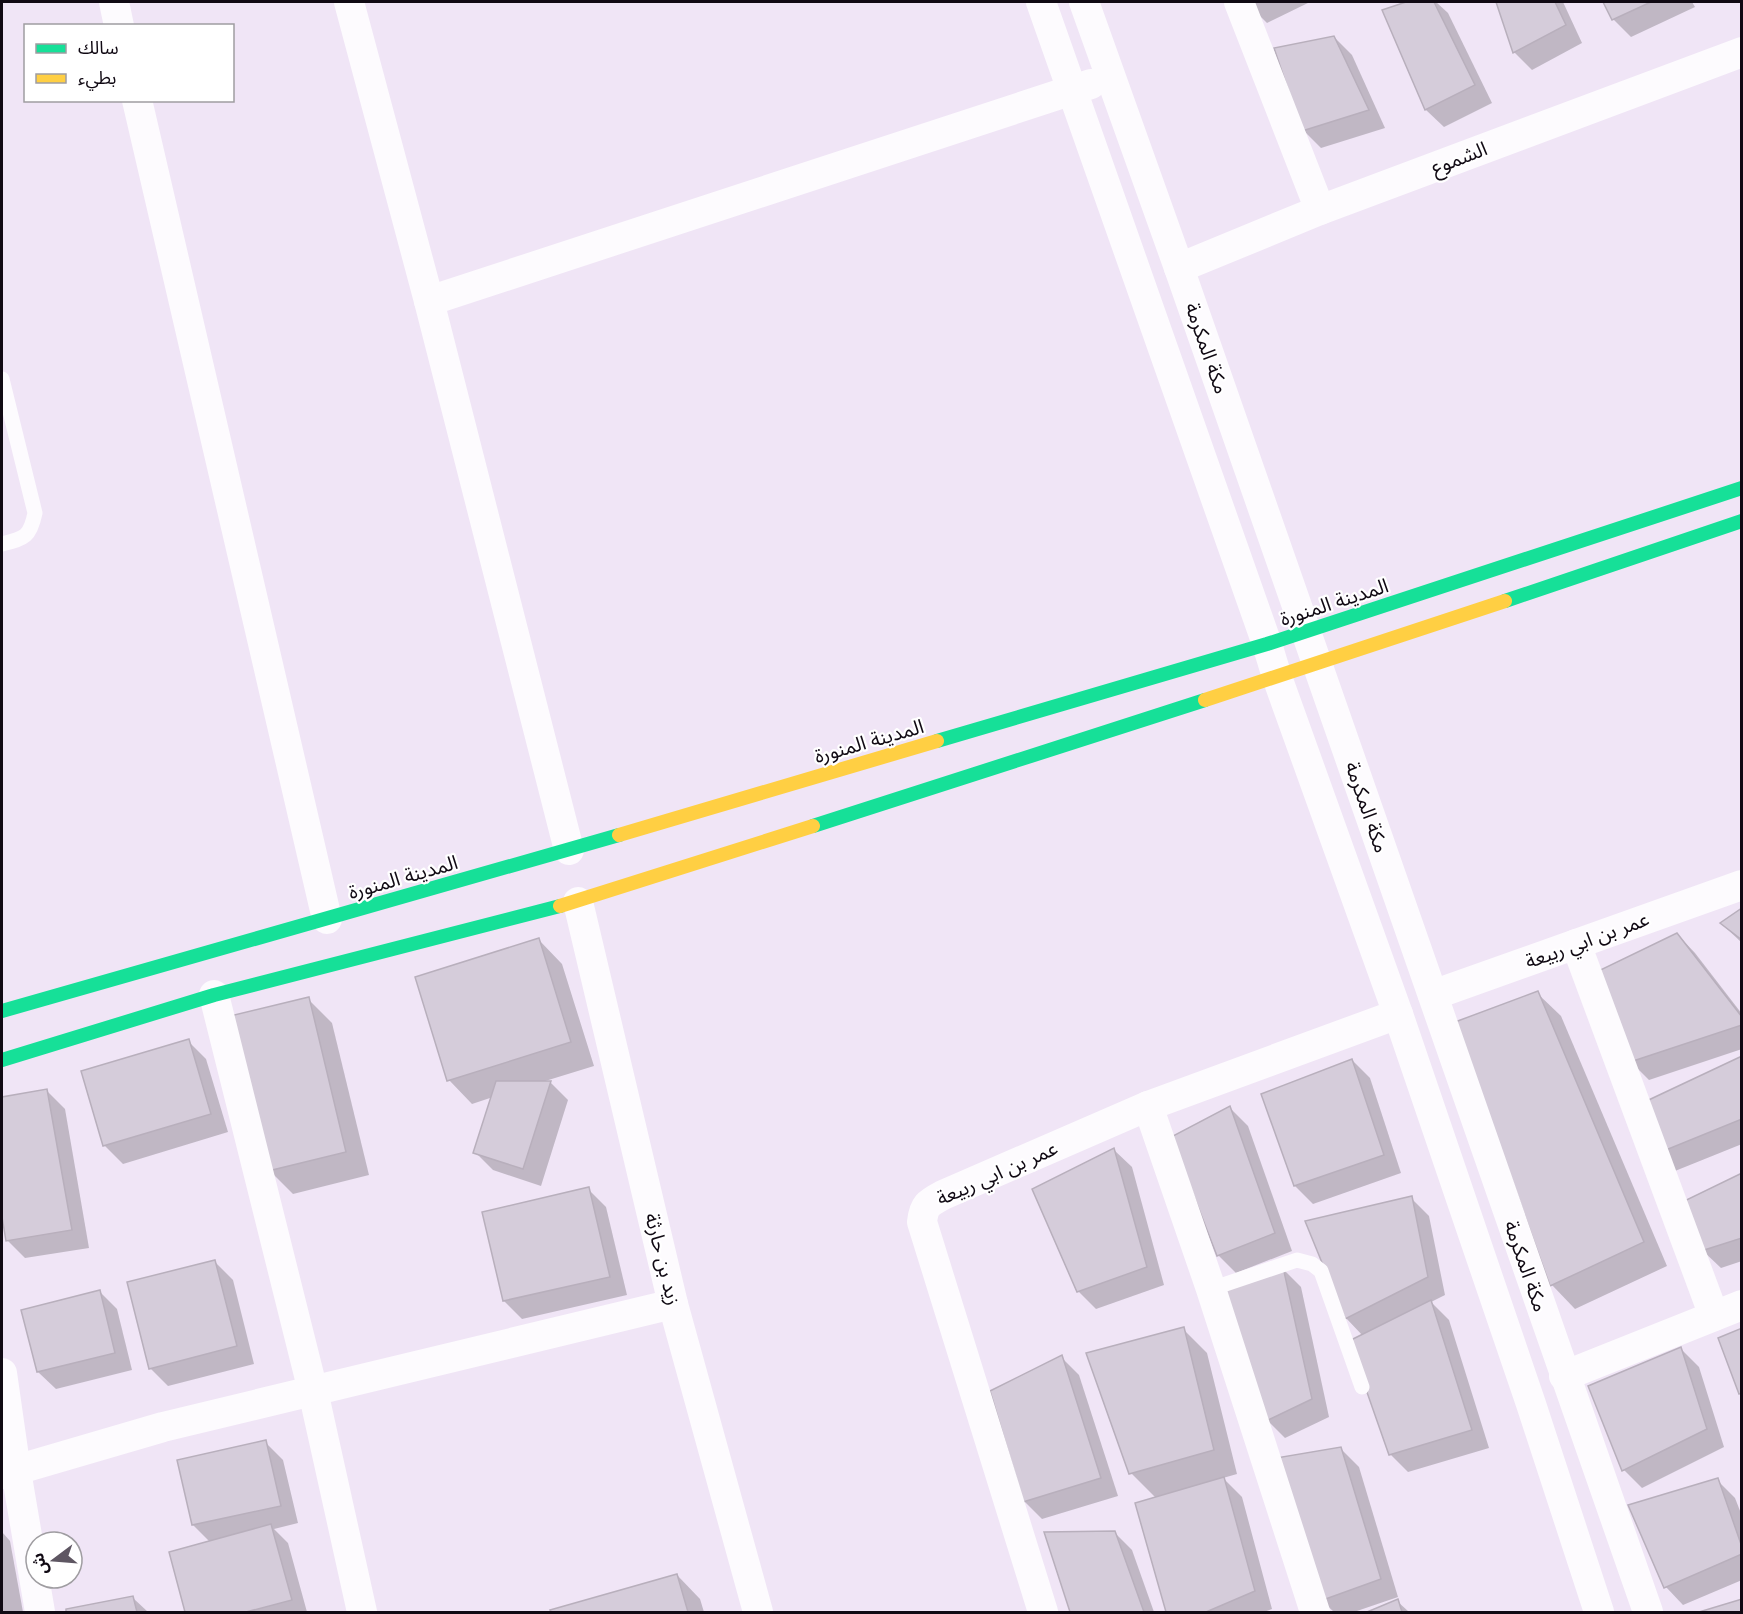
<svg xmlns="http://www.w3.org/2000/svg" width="1743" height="1614" font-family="Poppins,'Noto Sans Arabic',sans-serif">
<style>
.shadow{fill:#0003}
.building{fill:#d5ccda;stroke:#b8afbc;stroke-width:1.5}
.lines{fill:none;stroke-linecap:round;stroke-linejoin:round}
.lane{stroke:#fdfbfe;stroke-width:15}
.street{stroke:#fdfbfe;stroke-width:30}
.fast{stroke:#16e098;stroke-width:14}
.slow{stroke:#ffcf43;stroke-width:14}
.labels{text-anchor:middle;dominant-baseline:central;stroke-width:4.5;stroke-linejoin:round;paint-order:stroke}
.street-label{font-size:20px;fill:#100913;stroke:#fff}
</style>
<rect width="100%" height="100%" fill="#f0e5f6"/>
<g class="shadow">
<path d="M1249,2H1310L1267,23L1249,5Z"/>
<path d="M1411,2H1436L1448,13L1492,103L1444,127L1426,110L1384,11Z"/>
<path d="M1498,2H1563L1582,43L1532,70L1514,52Z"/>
<path d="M1605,2H1692L1695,7L1631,37L1613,19Z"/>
<path d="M1334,37L1352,55L1385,128L1321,148L1303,130Z"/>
<path d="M1742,910V943L1722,924Z"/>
<path d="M1677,934L1695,953L1742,1014V1049L1649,1080L1631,1062Z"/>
<path d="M539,940L562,964L594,1066L542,1082L551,1083L568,1100L541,1186L493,1170L475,1152L493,1097L472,1104L449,1080Z"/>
<path d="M1537,993L1561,1016L1667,1266L1575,1309L1552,1285Z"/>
<path d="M308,999L332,1023L369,1175L293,1194L269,1170Z"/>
<path d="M188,1041L206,1059L228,1132L123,1164L105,1146L83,1072Z"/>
<path d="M1742,1058V1144L1675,1171L1657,1153Z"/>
<path d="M1352,1060L1370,1078L1401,1173L1313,1204L1295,1186L1263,1094Z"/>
<path d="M47,1091L65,1109L89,1248L25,1258L7,1240L2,1208V1098Z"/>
<path d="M1230,1108L1248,1126L1292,1251L1236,1273L1218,1255Z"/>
<path d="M1114,1150L1132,1167L1164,1285L1096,1309L1078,1291Z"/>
<path d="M1742,1175V1261L1721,1268L1702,1250Z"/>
<path d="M588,1189L606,1207L627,1295L522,1319L504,1301Z"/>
<path d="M1411,1198L1429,1216L1445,1295L1431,1302L1449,1320L1489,1448L1408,1472L1390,1454L1363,1336L1346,1318Z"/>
<path d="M215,1262L233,1280L254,1364L168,1386L150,1368Z"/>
<path d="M1283,1269L1301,1287L1329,1417L1285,1438L1267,1420Z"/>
<path d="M99,1291L117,1309L132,1370L56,1389L38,1372Z"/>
<path d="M1183,1329L1207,1353L1237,1474L1223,1478L1242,1497L1272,1609L1264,1612H1168L1137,1504L1156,1498L1131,1473Z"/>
<path d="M1681,1349L1699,1367L1724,1447L1642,1488L1624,1470Z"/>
<path d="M1061,1357L1079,1375L1118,1496L1042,1519L1024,1501Z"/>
<path d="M265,1442L283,1460L298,1523L274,1529L288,1543L307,1612H187L171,1553L210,1542L193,1525Z"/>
<path d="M1341,1449L1359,1467L1398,1597L1354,1612H1334L1321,1600Z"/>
<path d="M1717,1480L1735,1498L1742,1516V1580L1683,1605L1666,1587L1630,1506Z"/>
<path d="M2,1532L10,1541L23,1612H2Z"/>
<path d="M1114,1532L1132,1550L1154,1612H1071L1046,1533Z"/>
<path d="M677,1575L700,1599L704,1612H552V1611Z"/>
<path d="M133,1598L148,1612H68L67,1610Z"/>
<path d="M1742,1600V1612H1704Z"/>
<path d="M1397,1601L1409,1612H1371Z"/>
</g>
<g class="building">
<path d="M1406,2H1434L1475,85L1425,110L1382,10Z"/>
<path d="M1496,2H1555L1566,25L1513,53Z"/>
<path d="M1603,2H1651L1612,20Z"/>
<path d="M1334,36L1369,110L1302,131L1274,48Z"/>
<path d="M1742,908V940L1720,923Z"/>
<path d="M1677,933L1742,1017V1025L1630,1062L1590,975Z"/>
<path d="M539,938L571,1042L447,1081L415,977Z"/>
<path d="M1538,991L1644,1242L1550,1286L1455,1022Z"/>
<path d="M309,997L346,1152L268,1171L230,1016Z"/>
<path d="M189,1039L211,1114L103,1146L81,1071Z"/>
<path d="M1742,1056V1119L1656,1154L1638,1105Z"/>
<path d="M1352,1059L1384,1155L1294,1186L1261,1094Z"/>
<path d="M496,1081H551L523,1169L473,1153Z"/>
<path d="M47,1089L72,1230L6,1241L2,1217V1097Z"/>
<path d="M1230,1106L1275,1233L1217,1256L1171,1137Z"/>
<path d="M1114,1148L1147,1267L1077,1292L1032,1189Z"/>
<path d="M1742,1173V1238L1701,1251L1676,1205Z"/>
<path d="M589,1187L610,1277L503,1301L482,1212Z"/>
<path d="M1412,1196L1428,1277L1345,1319L1305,1221Z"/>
<path d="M215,1260L237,1346L149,1369L127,1282Z"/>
<path d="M1283,1267L1312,1399L1266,1421L1222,1289Z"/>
<path d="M100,1290L115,1353L37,1372L21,1310Z"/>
<path d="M1431,1300L1472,1430L1389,1455L1349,1341Z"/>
<path d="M1184,1327L1214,1450L1129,1474L1086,1353Z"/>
<path d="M1742,1328V1393L1739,1394L1718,1338Z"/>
<path d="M1681,1347L1707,1429L1622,1471L1588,1386Z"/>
<path d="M1062,1355L1101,1478L1023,1502L990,1391Z"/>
<path d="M266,1440L281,1506L192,1525L177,1460Z"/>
<path d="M1341,1447L1381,1579L1320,1601L1276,1458Z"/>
<path d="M1224,1477L1255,1591L1206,1612H1166L1135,1503Z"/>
<path d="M1718,1478L1742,1547V1554L1664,1588L1628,1505Z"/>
<path d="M271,1524L292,1600L246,1612H185L169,1552Z"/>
<path d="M1115,1531L1144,1612H1070L1044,1532Z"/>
<path d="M677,1574L688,1612H551L550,1610Z"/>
<path d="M133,1596L137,1612H66V1609Z"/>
<path d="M1398,1599L1402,1612H1367Z"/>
<path d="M1742,1599V1612H1699Z"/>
</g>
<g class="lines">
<g class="lane">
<path d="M2,379L35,513C30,537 25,538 2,544"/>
<path d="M1211,1289L1297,1260L1312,1264L1321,1271L1362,1387"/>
</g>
<g class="street">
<path d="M114,2L119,26"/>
<path d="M349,2L429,301L569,850"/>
<path d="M1041,2L1267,644L1277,677L1398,1014L1531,1404L1599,1612"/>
<path d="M1084,2L1179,268L1648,1612"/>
<path d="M1239,2L1320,210"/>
<path d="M137,100L327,919"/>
<path d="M1179,268L1320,210L1742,52"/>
<path d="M429,301L1091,84"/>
<path d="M578,902L673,1304L758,1612"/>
<path d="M1576,944L1714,1316"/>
<path d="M214,995L313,1391L362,1612"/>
<path d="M1433,995L1742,885"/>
<path d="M1148,1106L1211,1289L1315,1612"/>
<path d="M2,1373L16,1471L40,1612"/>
<path d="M1564,1376L1742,1305"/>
<path d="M2,1474L163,1427L673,1304"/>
<path d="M1043,1612L922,1222C924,1205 928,1203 943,1195L1148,1106L1398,1014"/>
</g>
<g class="fast">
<path d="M1505,601L1742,521"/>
<path d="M937,741L1267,644L1742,488"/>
<path d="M813,826L1205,700"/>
<path d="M2,1011L619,835"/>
<path d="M2,1060L214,995L560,906"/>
</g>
<g class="slow">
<path d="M1205,700L1505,601"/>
<path d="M619,835L937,741"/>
<path d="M560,906L813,826"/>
</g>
</g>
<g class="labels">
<g class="street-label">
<text transform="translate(1459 158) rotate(-21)">الشموع</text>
<text transform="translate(1207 348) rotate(71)">مكة المكرمة</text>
<text transform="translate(1334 602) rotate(-18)">المدينة المنورة</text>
<text transform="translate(869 741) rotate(-16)">المدينة المنورة</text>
<text transform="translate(1367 807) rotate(71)">مكة المكرمة</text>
<text transform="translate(403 877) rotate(-16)">المدينة المنورة</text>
<text transform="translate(1587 940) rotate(-20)">عمر بن ابي ربيعة</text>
<text transform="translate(997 1173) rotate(-24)">عمر بن ابي ربيعة</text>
<text transform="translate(663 1259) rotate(76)">زيد بن حارثة</text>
<text transform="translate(1526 1266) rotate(71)">مكة المكرمة</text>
</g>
</g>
<rect width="1743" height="1614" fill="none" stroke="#100913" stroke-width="6"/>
<rect x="24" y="24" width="210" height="78" fill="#ffffff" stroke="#9f9da1" stroke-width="1.5"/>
<rect x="36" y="44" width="30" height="9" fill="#16e098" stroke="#9f9da1" stroke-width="1.5"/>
<text x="78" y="54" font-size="18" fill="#100913">سالك</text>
<rect x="36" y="74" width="30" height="9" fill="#ffcf43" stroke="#9f9da1" stroke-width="1.5"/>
<text x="78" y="84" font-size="18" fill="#100913">بطيء</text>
<g transform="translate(54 1560) rotate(254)"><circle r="28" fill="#ffffff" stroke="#9f9da1" stroke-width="1.5"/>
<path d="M0-4.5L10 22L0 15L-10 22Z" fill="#5e5662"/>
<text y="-9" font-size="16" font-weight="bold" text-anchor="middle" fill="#100913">ش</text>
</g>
</svg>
